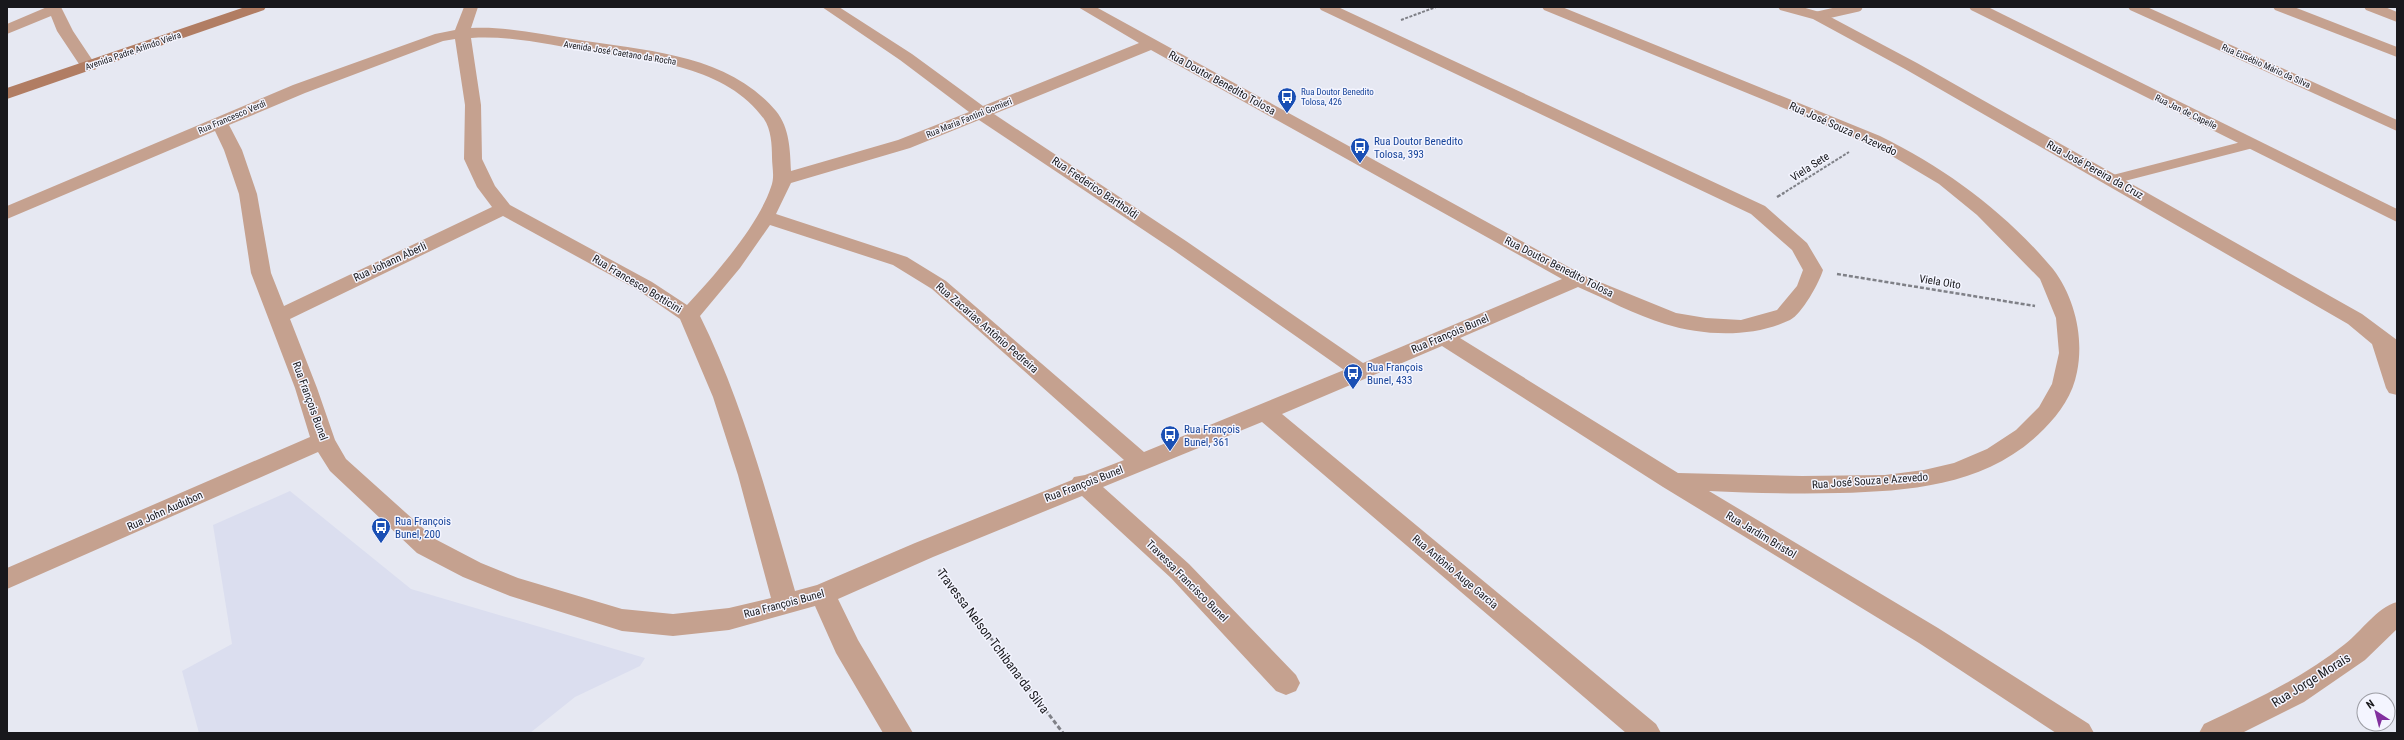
<svg xmlns="http://www.w3.org/2000/svg" width="2404" height="740" font-family="'Roboto Condensed',sans-serif">
<style>
.built{fill:#dbdeef}
.lines{fill:none;stroke-linecap:round;stroke-linejoin:round}
.path-far2{stroke:#7f8087;stroke-width:2;stroke-dasharray:3 1.5;stroke-linecap:butt}
.path-far1{stroke:#7f8087;stroke-width:2.5;stroke-dasharray:4 2;stroke-linecap:butt}
.path{stroke:#7f8087;stroke-width:3;stroke-dasharray:4.5 2.5;stroke-linecap:butt}
.lane{stroke:#c5a18f;stroke-width:9}
.street{fill:#c5a18f;fill-rule:evenodd}
.secondary{fill:#b17d63;fill-rule:evenodd}
.labels{text-anchor:middle;dominant-baseline:central;stroke-width:3;stroke-linejoin:round;paint-order:stroke}
.far-street-label{font-size:9px;fill:#18181c;stroke:#f4f5ff}
.far-transit-label{font-size:9px;fill:#164399;stroke:#f4f5ff;text-anchor:start}
.street-label{font-size:11px;fill:#18181c;stroke:#f4f5ff}
.transit-label{font-size:11px;fill:#164399;stroke:#f4f5ff;text-anchor:start}
.near-street-label{font-size:13px;fill:#18181c;stroke:#f4f5ff}
</style>
<rect width="100%" height="100%" fill="#e6e8f2"/>
<path class="built" d="M290,491L411,589L645,658L640,666L575,697L530,733H199L182,671L232,644L213,525Z"/>
<g class="lines">
<g class="path-far2">
<path d="M1401,20L1436,7"/>
<path d="M1782,194L1849,152"/>
</g>
<g class="path-far1">
<path d="M1777,197L1784,193"/>
<path d="M1837,274L2035,306"/>
</g>
<path class="path" d="M939,570L1063,733"/>
<g class="lane">
<path d="M1818,16L1858,7"/>
<path d="M2111,180L2251,144"/>
</g>
<g class="street">
<path d="M47,7H61L73,31L97,67L95,70H83L57,31L51,16L7,34V24Z"/>
<path d="M464,7H478L471,28C507,26 543,35 579,40C647,51 728,54 776,111C790,128 790,151 791,171L898,140L969,112L900,60L822,7H839L912,54L983,106L1139,43L1078,7H1096L1585,276L1676,313L1706,318L1741,320L1777,310L1797,286L1803,270L1792,250L1751,214L1321,10L1319,7H1338L1765,206L1807,243L1823,270C1819,283 1802,314 1790,320C1752,338 1704,336 1665,324C1635,315 1606,299 1578,287L1460,338L1678,473L1802,476L1885,475L1924,470L1954,463L1987,449L2016,430L2039,407L2052,384L2059,353L2056,318L2040,279L1977,215L1939,184L1892,156L1842,132L1544,10L1542,7H1562L1880,136C1947,169 2005,212 2053,269C2075,298 2084,338 2077,372C2073,394 2060,413 2044,429C1989,485 1913,491 1839,493C1796,494 1752,493 1709,491L1938,628L2089,724L2094,733H2056L1919,643L1663,487L1442,346L1282,414L1656,724L1661,733H1626L1262,422L1103,487L1189,564L1296,675L1300,683L1296,691L1286,695L1276,691L1171,578L1082,496L933,557L838,599L858,640L913,733H883L836,653L815,606L729,630L673,636L622,631L510,596L463,577L417,553L330,471L318,452L7,589V568L310,437L295,388L251,273L239,194L224,150L215,131L7,219V206L293,85L435,34L455,30ZM471,38C512,35 553,46 594,52C651,60 727,67 764,119C771,129 772,145 772,157C772,167 775,177 771,187C758,226 715,275 687,305L652,282L510,205L495,186L482,159L481,105ZM455,39L465,105L464,159L477,187L492,207L284,306L271,273L257,194L242,150L229,125L305,93L443,41ZM1151,50L1562,279L1363,363L1186,241L994,114ZM979,120L1172,249L1344,370L1144,452L946,281L907,257L776,214L791,183L910,148ZM503,216L638,290L680,319L713,397L738,475L771,598L729,608L673,614L622,609L518,578L481,563L435,539L346,459L335,440L317,388L290,319ZM770,225L893,265L932,289L1124,460L1085,475L1074,477L1072,480L915,543L817,585L795,591C768,498 743,403 700,316L740,268Z"/>
<path d="M1778,7H1802L1823,13L1917,63L2362,314L2397,340V395L2389,393L2386,388L2372,344L2348,324L1905,69L1813,19L1780,10Z"/>
<path d="M1969,7H1988L2397,209V222L1971,10Z"/>
<path d="M2128,7H2147L2397,120V131L2130,10Z"/>
<path d="M2273,7H2294L2397,47V57L2275,10Z"/>
<path d="M2364,7H2385L2397,12V22L2366,10Z"/>
<path d="M2397,602V629L2365,660L2304,702L2242,733H2199L2204,724C2253,701 2303,678 2345,644C2362,631 2376,608 2397,602Z"/>
</g>
<path class="secondary" d="M245,7H266L264,10L7,99V88Z"/>
</g>
<defs>
<symbol id="bus-pin" viewBox="-11 -11 22 30"><path d="M0 17L-7.5 6A9.5 9.5 0 1 1 7.5 6Z" fill="#1a4fb4" stroke="#f4f5ff"/><path d="M-5-6H5V4H4V6H2V4H-2V6H-4V4H-5ZM-3.5-4V0h7V-4ZM-3.5 1.2v1.5H-2V1.2ZM2 1.2v1.5H3.5V1.2Z" fill="#fff"/></symbol>
</defs>
<g fill-rule="evenodd">
<use href="#bus-pin" x="1276" y="86" width="22" height="30"/>
<use href="#bus-pin" x="1349" y="136" width="22" height="30"/>
<use href="#bus-pin" x="1342" y="362" width="22" height="30"/>
<use href="#bus-pin" x="1159" y="424" width="22" height="30"/>
<use href="#bus-pin" x="370" y="516" width="22" height="30"/>
</g>
<g class="labels">
<g class="far-street-label">
<text transform="translate(133 51) rotate(-19)">Avenida Padre Arlindo Vieira</text>
<text transform="translate(620 53) rotate(9)">Avenida José Caetano da Rocha</text>
<text transform="translate(2266 66) rotate(24)">Rua Eusébio Mário da Silva</text>
<text transform="translate(2186 112) rotate(26)">Rua Jan de Capelle</text>
<text transform="translate(232 117) rotate(-23)">Rua Francesco Verdi</text>
<text transform="translate(969 118) rotate(-22)">Rua Maria Fantini Gomieri</text>
</g>
<g class="far-transit-label">
<text x="1301" y="92">Rua Doutor Benedito<tspan x="1301" dy="10">Tolosa, 426</tspan></text>
</g>
<g class="street-label">
<text transform="translate(1222 83) rotate(29)">Rua Doutor Benedito Tolosa</text>
<text transform="translate(1843 129) rotate(24)">Rua José Souza e Azevedo</text>
<text transform="translate(1810 167) rotate(-33)">Viela Sete</text>
<text transform="translate(2095 170) rotate(29)">Rua José Pereira da Cruz</text>
<text transform="translate(1095 188) rotate(34)">Rua Frederico Bartholdi</text>
<text transform="translate(390 262) rotate(-25)">Rua Johann Aberli</text>
<text transform="translate(1559 267) rotate(27)">Rua Doutor Benedito Tolosa</text>
<text transform="translate(1940 282) rotate(9)">Viela Oito</text>
<text transform="translate(637 284) rotate(31)">Rua Francesco Botticini</text>
<text transform="translate(987 328) rotate(41)">Rua Zacarias Antônio Pedreira</text>
<text transform="translate(1450 334) rotate(-23)">Rua François Bunel</text>
<text transform="translate(310 401) rotate(70)">Rua François Bunel</text>
<text transform="translate(1870 481) rotate(-4)">Rua José Souza e Azevedo</text>
<text transform="translate(1084 484) rotate(-21)">Rua François Bunel</text>
<text transform="translate(165 511) rotate(-24)">Rua John Audubon</text>
<text transform="translate(1761 535) rotate(31)">Rua Jardim Bristol</text>
<text transform="translate(1455 572) rotate(40)">Rua Antônio Auge Garcia</text>
<text transform="translate(1187 581) rotate(45)">Travessa Francisco Bunel</text>
<text transform="translate(784 604) rotate(-15)">Rua François Bunel</text>
</g>
<g class="transit-label">
<text x="1374" y="141">Rua Doutor Benedito<tspan x="1374" dy="13">Tolosa, 393</tspan></text>
<text x="1367" y="367">Rua François<tspan x="1367" dy="13">Bunel, 433</tspan></text>
<text x="1184" y="429">Rua François<tspan x="1184" dy="13">Bunel, 361</tspan></text>
<text x="395" y="521">Rua François<tspan x="395" dy="13">Bunel, 200</tspan></text>
</g>
<g class="near-street-label">
<text transform="translate(993 641) rotate(53)">Travessa Nelson Tchibana da Silva</text>
<text transform="translate(2311 680) rotate(-32)">Rua Jorge Morais</text>
</g>
</g>
<rect width="2404" height="740" fill="none" stroke="#18181c" stroke-width="16"/>
<g transform="translate(2376 712) rotate(324)"><circle r="19" fill="#f4f5ff" stroke="#9c9da4"/>
<path d="M0-3L7 15L0 10L-7 15Z" fill="#82309f"/>
<text y="-6" font-size="11" font-weight="bold" text-anchor="middle" fill="#18181c">N</text>
</g>
</svg>
